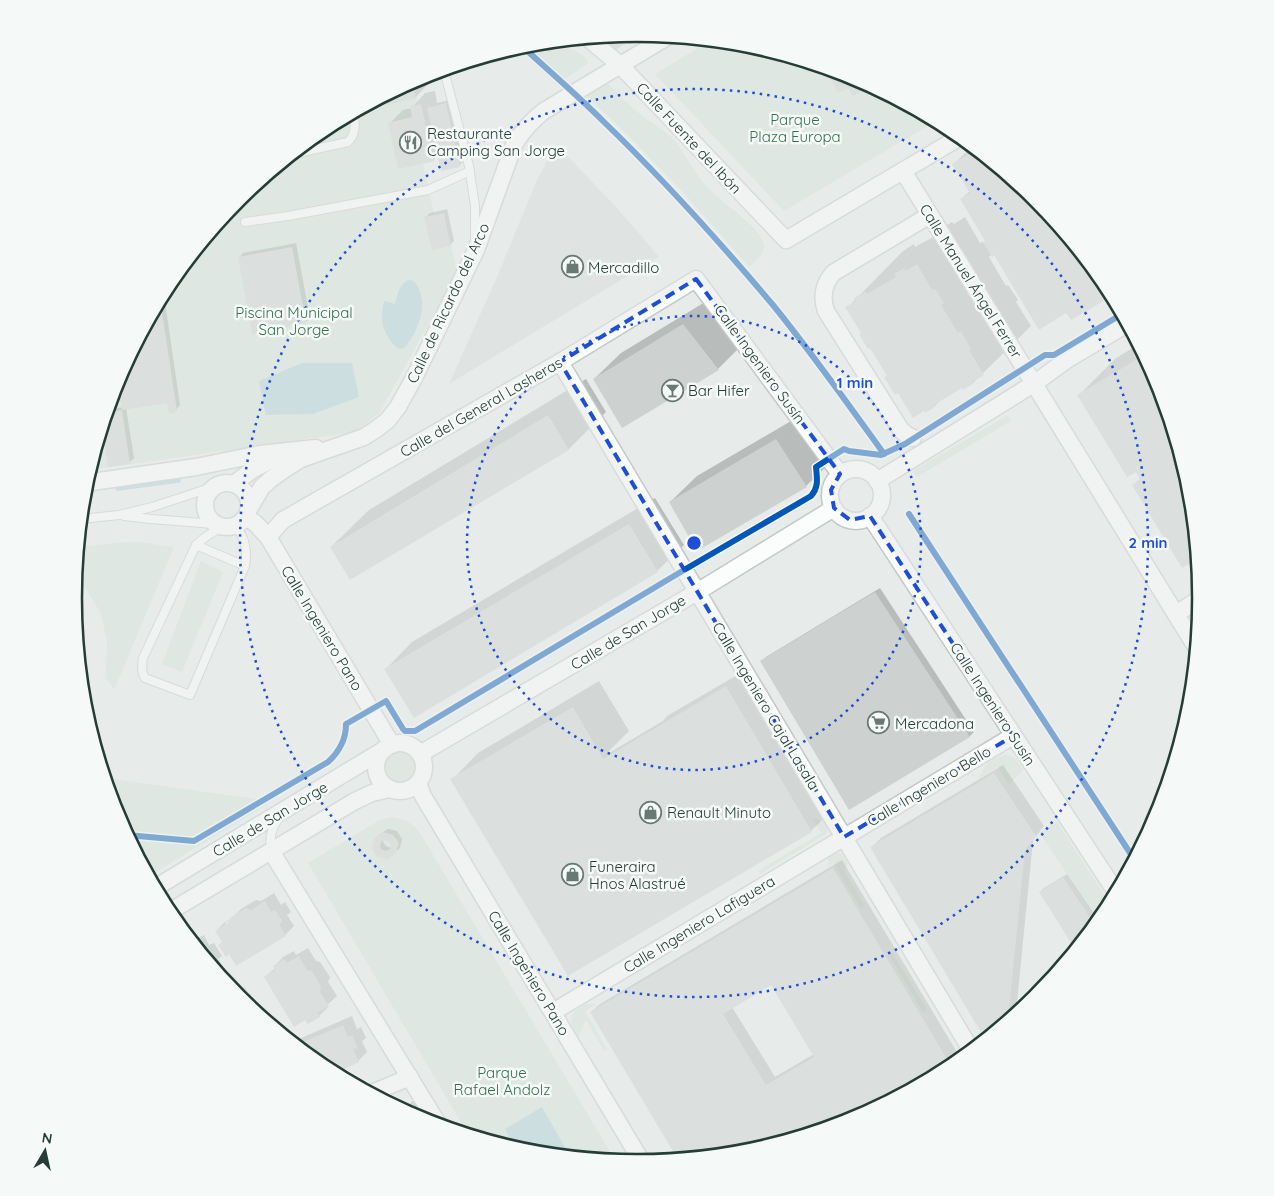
<svg xmlns="http://www.w3.org/2000/svg" width="1274" height="1196" font-family="Quicksand,sans-serif">
<style>
.built{fill:#d5dcd9}
.green{fill:#d2e3d7}
.water{fill:#acced5}
.shadow{fill:#0003;fill-rule:evenodd}
.lines{fill:none;stroke-linecap:round;stroke-linejoin:round}
.stream{stroke:#acced5;stroke-width:5.5}
.building{fill:#cdd2d0;fill-rule:evenodd}
.lane-casing{stroke:#c4c8c6;stroke-width:10}
.street-casing{stroke:#c4c8c6;stroke-width:19}
.lane{stroke:#fbfcfc;stroke-width:8}
.street{stroke:#fbfcfc;stroke-width:16}
.cycleway-casing{stroke:#f5f9f7;stroke-width:9}
.cycleway{stroke:#0057b8;stroke-width:6}
.marked{fill:none;stroke:#1d4ed8;stroke-width:4;stroke-dasharray:10 6;stroke-linejoin:round}
.ring{fill:none;stroke:#1d4ed8;stroke-width:2.5;stroke-dasharray:2.5 5}
.labels{text-anchor:middle;dominant-baseline:central;stroke-width:5;stroke-linejoin:round;paint-order:stroke}
.park-label{font-size:15px;fill:#33704c;stroke:#f5f9f7}
.poi-label{font-size:15px;fill:#253d37;stroke:#f5f9f7;text-anchor:start}
.street-label{font-size:15px;fill:#253d37;stroke:#f5f9f7}
.rim{fill:none;stroke:#253d37;stroke-width:2.5}
.centre{fill:#1d4ed8;stroke:#f5f9f7;stroke-width:2.5}
.ring-label{font-size:15px;text-anchor:middle;font-weight:bold;fill:#1d4ed8;stroke:#f5f9f7;stroke-width:5;stroke-linejoin:round;paint-order:stroke}
</style>
<rect width="100%" height="100%" fill="#e7ebe9"/>
<path class="built" d="M558,146L616,207L638,232L659,257L449,384L497,277L537,180L554,148Z"/>
<g class="green">
<path d="M710,41L747,45L853,77L936,121L784,211L655,74Z"/>
<path d="M538,43L550,53L556,45C567,48 583,51 588,62L587,64L557,84L517,48L527,45Z"/>
<path d="M413,81L418,105L421,104L434,161L423,164L434,214L444,213L457,272L380,412L355,432L89,470L116,382L168,284L238,199L324,129Z"/>
<path d="M608,83C618,94 628,105 640,114C650,122 662,128 671,137C680,146 686,158 693,168C700,180 710,191 720,199C732,210 762,229 764,246C764,255 755,261 749,267C698,207 644,149 587,96Z"/>
<path d="M1008,415L1011,421L917,477L913,471Z"/>
<path d="M139,542L174,547L114,690L106,677L107,641L101,614L87,590L78,581L74,580L78,547L116,543Z"/>
<path d="M201,561L223,572L182,672L162,664Z"/>
<circle cx="400" cy="767" r="15"/>
<path d="M1003,755C1014,755 1018,761 1023,770L1009,785L998,767L978,779L987,763Z"/>
<path d="M105,778L264,800L268,804L149,876L116,814Z"/>
<path d="M392,817C404,819 413,823 420,833L615,1160L527,1151L468,1134L308,863L380,820Z"/>
<path d="M813,819L824,821L828,828L826,834L760,874L758,871L821,833Z"/>
<path d="M1057,822L1110,904L1106,912L1098,921L1040,833Z"/>
<path d="M837,852L843,855L848,864L844,871L865,907L861,909L834,863L827,867L830,855Z"/>
<path d="M892,953L927,1010L923,1012L889,955Z"/>
<path d="M245,986L266,1020L238,997L234,993Z"/>
<path d="M586,1004H596L585,1011L607,1049L604,1051L586,1020L578,1037C568,1019 568,1014 586,1004Z"/>
</g>
<g class="water">
<path d="M408,280L414,281C428,299 422,321 411,339C409,341 407,346 404,348C395,353 384,331 383,325C381,317 382,309 384,302L385,301L395,304C397,295 399,285 408,280Z"/>
<path d="M302,363H352L359,397L313,414L266,415L259,381Z"/>
<path d="M542,1107L570,1156L527,1151L516,1148L505,1129Z"/>
</g>
<g class="shadow">
<path d="M825,68L853,77L861,81L864,87L860,91L848,86L839,92Z"/>
<path d="M428,75L429,83L416,97L384,96L421,77Z"/>
<path d="M435,91L437,103L450,100L463,161L459,166L439,155L433,160L390,123L403,110L412,108L425,93Z"/>
<path d="M972,146L1036,199L1106,285L1112,295L1071,319L1067,311L994,254H992L989,257L1006,286L1008,285L1018,300L1016,302L1031,326L973,383L962,387L942,398L935,406L926,412L888,375L847,308L903,251L914,244L915,247L935,236L944,227L952,222L954,224L965,217L980,243L983,242L984,243L986,240L961,199L970,191L954,164Z"/>
<path d="M447,209L454,241L450,245L426,217L430,213Z"/>
<path d="M296,243L310,318L306,322L239,258L243,253Z"/>
<path d="M162,295H164L180,405L174,413L168,402L126,408L134,458L130,462L103,424L116,382ZM122,398L123,407L111,409Z"/>
<path d="M710,299L745,342L718,369L622,426L594,379L621,353Z"/>
<path d="M1138,345L1158,382L1190,488L1197,558L1183,566L1133,485L1141,478L1079,395L1116,358Z"/>
<path d="M586,379L606,412L569,449L351,578L331,547L369,510Z"/>
<path d="M803,414L833,460L806,486L670,502L697,476Z"/>
<path d="M655,498L684,545L657,571L386,669L412,642Z"/>
<path d="M880,588L974,732L970,736L849,808L762,661L766,657Z"/>
<path d="M739,674L825,817L811,831L568,975L452,780L478,753L599,681L629,731L608,752L609,753L663,721L667,716Z"/>
<path d="M1003,765L1044,826L1033,840L1016,1013L986,1038L872,847L881,838Z"/>
<path d="M388,829L397,831L402,839L400,848L395,852L378,855L375,838L380,834ZM384,839L389,840L392,844L391,848L386,846L383,842Z"/>
<path d="M842,860L961,1059L950,1067L853,1119L747,1151L679,1158L591,1012L600,1004ZM771,983L814,1054L775,1077L732,1007Z"/>
<path d="M1067,874L1099,921L1076,948L1040,892L1044,888Z"/>
<path d="M274,893L281,905L285,902L291,912L287,915L294,926L285,935L223,941L216,931L225,922L231,919L241,909L256,900L261,901ZM234,918L225,926V923Z"/>
<path d="M204,935L209,945L214,943L222,956L218,959L224,968L219,973L192,941Z"/>
<path d="M308,948L316,961L320,962L330,977L328,982L337,996L327,1005L328,1007L319,1016L265,977L275,968L274,966L283,957L294,951L296,955Z"/>
<path d="M352,1016L357,1029L361,1027L366,1038L362,1041L367,1052L358,1061L323,1067L295,1044L299,1039Z"/>
<path d="M414,1099L432,1123L421,1119L402,1109L406,1108Z"/>
</g>
<g class="lines">
<g class="stream">
<path d="M118,488L178,480"/>
<path d="M83,494H84"/>
</g>
</g>
<g class="building">
<path d="M633,34L635,36L615,51L600,37Z"/>
<path d="M559,41L550,53L538,43Z"/>
<path d="M824,68L852,76L861,92L853,96L848,88L838,93Z"/>
<path d="M413,81L416,98L385,105L383,97Z"/>
<path d="M446,103L460,167L441,171L427,108Z"/>
<path d="M421,104L434,161L398,169L388,123L412,117L410,106Z"/>
<path d="M976,150L1036,199L1106,285L1112,296L1071,320L1066,313L1039,330L994,255L992,257L983,242L985,241L960,199L970,193L952,164Z"/>
<path d="M444,213L451,246L432,250L424,217Z"/>
<path d="M292,247L306,323L252,334L238,257Z"/>
<path d="M917,264L932,290L935,289L944,303L941,305L958,333L961,331L971,349L969,350L984,375L972,382L973,384L963,390L962,388L934,405L935,407L925,413L924,411L913,418L898,393L895,395L884,377L887,376L870,348L868,349L859,334L861,333L845,307L856,301L854,298L866,291L867,294L896,277L894,274L904,268L906,271Z"/>
<path d="M160,299L177,411L173,414L169,413L167,403L122,410L117,379Z"/>
<path d="M683,324L719,370L622,428L593,379Z"/>
<path d="M1144,355L1158,382L1190,488L1197,559L1182,568L1132,485L1140,480L1136,472L1127,477L1077,395Z"/>
<path d="M122,410L130,464L108,467L102,426L106,413Z"/>
<path d="M548,415L569,450L350,580L330,547Z"/>
<path d="M776,439L807,487L697,551L669,502Z"/>
<path d="M629,524L658,572L414,718L384,669Z"/>
<path d="M875,592L970,737L849,810L760,661Z"/>
<path d="M726,686L812,832L568,976L450,779L573,707L603,759Z"/>
<path d="M994,773L1036,836L1025,850L1008,1020L985,1039L870,847Z"/>
<path d="M383,832L393,835L399,843L396,853L388,859L377,857L372,848L374,838ZM384,840L388,841L391,845L390,849L386,851L382,850L380,847L381,842Z"/>
<path d="M833,868L951,1066L853,1119L747,1151L677,1158L590,1012ZM771,985L814,1057L766,1085L723,1014Z"/>
<path d="M1063,877L1095,925L1075,949L1039,892Z"/>
<path d="M265,901L271,912L275,910L283,922L279,924L286,936L236,966L229,954L226,957L218,945L222,942L215,931L229,922L230,918L246,908L251,910Z"/>
<path d="M299,956L307,970L312,971L321,987L320,992L329,1006L317,1013L320,1017L308,1024L305,1020L294,1027L264,977L275,970L273,966L284,959L287,963Z"/>
<path d="M343,1025L348,1037L352,1035L358,1048L353,1049L359,1062L344,1069L342,1073L338,1075L323,1067L296,1045Z"/>
</g>
<g class="lines">
<defs>
<g id="lane">
<path d="M444,70L469,166L475,206V238"/>
<path d="M341,119L354,117"/>
<path d="M293,154L348,142C356,134 356,124 353,113"/>
<path d="M245,222L288,216L428,190L470,171"/>
<path d="M124,516L151,519L215,524"/>
<path d="M81,519L119,515L152,507L216,486"/>
<path d="M236,526C245,539 248,550 245,566"/>
<path d="M196,545L245,566L190,695L145,678C141,671 142,666 143,658Z"/>
<path d="M196,545C204,537 212,532 223,527"/>
<path d="M271,851C269,839 271,828 279,818"/>
</g>
<g id="street">
<path d="M589,39L620,65L786,240L960,137"/>
<path d="M903,171L1196,647"/>
<path d="M560,362L971,1050"/>
<path d="M913,438L907,435L901,430L826,311C821,297 823,285 833,273L930,215"/>
<circle cx="856" cy="495" r="26"/>
<path d="M877,481L1035,383L1068,359L1127,324"/>
<circle cx="227" cy="505" r="22"/>
<path d="M85,483L196,467L260,454L316,448"/>
<path d="M234,484L252,470L279,456"/>
<path d="M249,509L262,487L271,479L285,469L301,459L364,437L375,430L387,421L398,407L414,378L476,250L514,145C522,131 531,121 544,111L667,37"/>
<path d="M870,516L1116,892"/>
<path d="M246,517L255,523L268,537L392,745"/>
<path d="M268,537L283,520L560,362L696,279L840,474"/>
<path d="M1176,614L1201,598"/>
<circle cx="400" cy="767" r="24"/>
<path d="M420,754L697,592L834,508"/>
<path d="M418,783L423,796L642,1162"/>
<path d="M271,851L438,1124"/>
<path d="M155,888L385,749"/>
<path d="M169,912L355,801L372,793L389,789"/>
<path d="M553,1012L1013,736"/>
<path d="M372,1093L410,1077"/>
</g>
</defs>
<use href="#lane" class="lane-casing"/>
<use href="#street" class="street-casing"/>
<use href="#lane" class="lane"/>
<use href="#street" class="street"/>
<defs>
<g id="cycleway">
<path d="M522,46C549,71 577,95 603,121C663,179 719,241 773,305C812,353 848,404 884,454"/>
<path d="M909,514L1134,859"/>
<path d="M127,835L194,841L328,762C339,752 346,740 346,724L386,701L403,729L405,731H415L684,570L811,496C819,487 817,478 816,467L844,449L849,451L881,455L905,444L1045,355H1054L1122,314"/>
</g>
</defs>
<use href="#cycleway" class="cycleway-casing"/>
<use href="#cycleway" class="cycleway"/>
</g>
<path d="M0 0H1274V1196H0ZM696,279L840,474L831,490L834,508L850,520L870,516L1013,736L844,837L560,362Z" fill="#e7ebe9" fill-opacity=".55" fill-rule="evenodd"/>
<path class="marked" d="M696,279L840,474L831,490L834,508L850,520L870,516L1013,736L844,837L560,362Z"/>
<g class="ring">
<circle cx="694" cy="543" r="227"/>
<circle cx="694" cy="543" r="454"/>
</g>
<defs>
<symbol id="restaurant-ring" viewBox="-11 -11 22 22"><circle r="9.5" fill="#f5f9f7" stroke="#697a75" stroke-width="1.5"/><path d="M-5-6h1v4h1v-4h1v4h1v-4h1v5L-1.5 .5V6h-2V.5L-5-1ZM5-6V6H3V1.5H1.5Q1.5-4 5-6Z" fill="#697a75"/></symbol>
<symbol id="shop-ring" viewBox="-11 -11 22 22"><circle r="9.5" fill="#f5f9f7" stroke="#697a75" stroke-width="1.5"/><path d="M-5-2.5h2.3a2.7 3.5 0 0 1 5.4 0H5L5.5 6h-11ZM-1.5-2.5h3a1.5 2.3 0 0 0-3 0Z" fill="#697a75"/></symbol>
<symbol id="bar-ring" viewBox="-11 -11 22 22"><circle r="9.5" fill="#f5f9f7" stroke="#697a75" stroke-width="1.5"/><path d="M-6-5H6L.8 .8V4.5H3.5V6h-7V4.5H-.8V.8Z" fill="#697a75"/></symbol>
<symbol id="supermarket-ring" viewBox="-11 -11 22 22"><circle r="9.5" fill="#f5f9f7" stroke="#697a75" stroke-width="1.5"/><path d="M-6-5.5h2.5l.6 2H6L4.5 2H-2.5L-4.4-4H-6ZM-1.5 3.2a1.3 1.3 0 1 0 .1 0ZM3 3.2a1.3 1.3 0 1 0 .1 0Z" fill="#697a75"/></symbol>
</defs>
<g fill-rule="evenodd">
<use href="#restaurant-ring" x="398" y="130" width="25" height="25"/>
<use href="#shop-ring" x="560" y="254" width="25" height="25"/>
<use href="#bar-ring" x="660" y="378" width="25" height="25"/>
<use href="#supermarket-ring" x="866" y="710" width="25" height="25"/>
<use href="#shop-ring" x="638" y="800" width="25" height="25"/>
<use href="#shop-ring" x="560" y="862" width="25" height="25"/>
</g>
<g class="labels">
<g class="park-label">
<text x="795" y="119">Parque<tspan x="795" dy="17">Plaza Europa</tspan></text>
<text x="294" y="312">Piscina Municipal<tspan x="294" dy="17">San Jorge</tspan></text>
<text x="502" y="1072">Parque<tspan x="502" dy="17">Rafael Andolz</tspan></text>
</g>
<g class="poi-label">
<text x="427" y="133">Restaurante<tspan x="427" dy="17">Camping San Jorge</tspan></text>
<text x="588" y="267">Mercadillo</text>
<text x="688" y="390">Bar Hifer</text>
<text x="895" y="723">Mercadona</text>
<text x="667" y="812">Renault Minuto</text>
<text x="589" y="866">Funeraira<tspan x="589" dy="17">Hnos Alastrué</tspan></text>
</g>
<g class="street-label">
<text transform="translate(689 138) rotate(47)">Calle Fuente del Ibón</text>
<text transform="translate(971 281) rotate(58)">Calle Manuel Ángel Ferrer</text>
<text transform="translate(448 303) rotate(-65)">Calle de Ricardo del Arco</text>
<text transform="translate(760 364) rotate(54)">Calle Ingeniero Susín</text>
<text transform="translate(481 407) rotate(-30)">Calle del General Lasheras</text>
<text transform="translate(322 628) rotate(59)">Calle Ingeniero Pano</text>
<text transform="translate(628 632) rotate(-31)">Calle de San Jorge</text>
<text transform="translate(993 704) rotate(57)">Calle Ingeniero Susín</text>
<text transform="translate(766 706) rotate(59)">Calle Ingeniero Cajal Lasala</text>
<text transform="translate(929 786) rotate(-31)">Calle Ingeniero Bello</text>
<text transform="translate(270 819) rotate(-31)">Calle de San Jorge</text>
<text transform="translate(699 924) rotate(-31)">Calle Ingeniero Lafiguera</text>
<text transform="translate(529 973) rotate(59)">Calle Ingeniero Pano</text>
</g>
</g>
<path d="M0 0H1274V1196H0ZM637 42H637A555 555 0 0 1 1192 597V599A555 555 0 0 1 637 1154H637A555 555 0 0 1 82 599V597A555 555 0 0 1 637 42Z" fill="#f5f9f7" fill-rule="evenodd"/>
<path class="rim" d="M637 42H637A555 555 0 0 1 1192 597V599A555 555 0 0 1 637 1154H637A555 555 0 0 1 82 599V597A555 555 0 0 1 637 42Z"/>
<circle cx="694" cy="543" r="8" class="centre"/>
<g class="ring-label">
<text x="855" y="388">1 min</text>
<text x="1148" y="548">2 min</text>
</g>
<g transform="translate(45 1151) rotate(9)" stroke="#f5f9f7" stroke-width="4" paint-order="stroke">
<path d="M0-4L9 19L0 12L-9 19Z" fill="#253d37"/>
<text y="-8" font-size="14" font-weight="bold" text-anchor="middle" fill="#253d37">N</text>
</g>
</svg>
